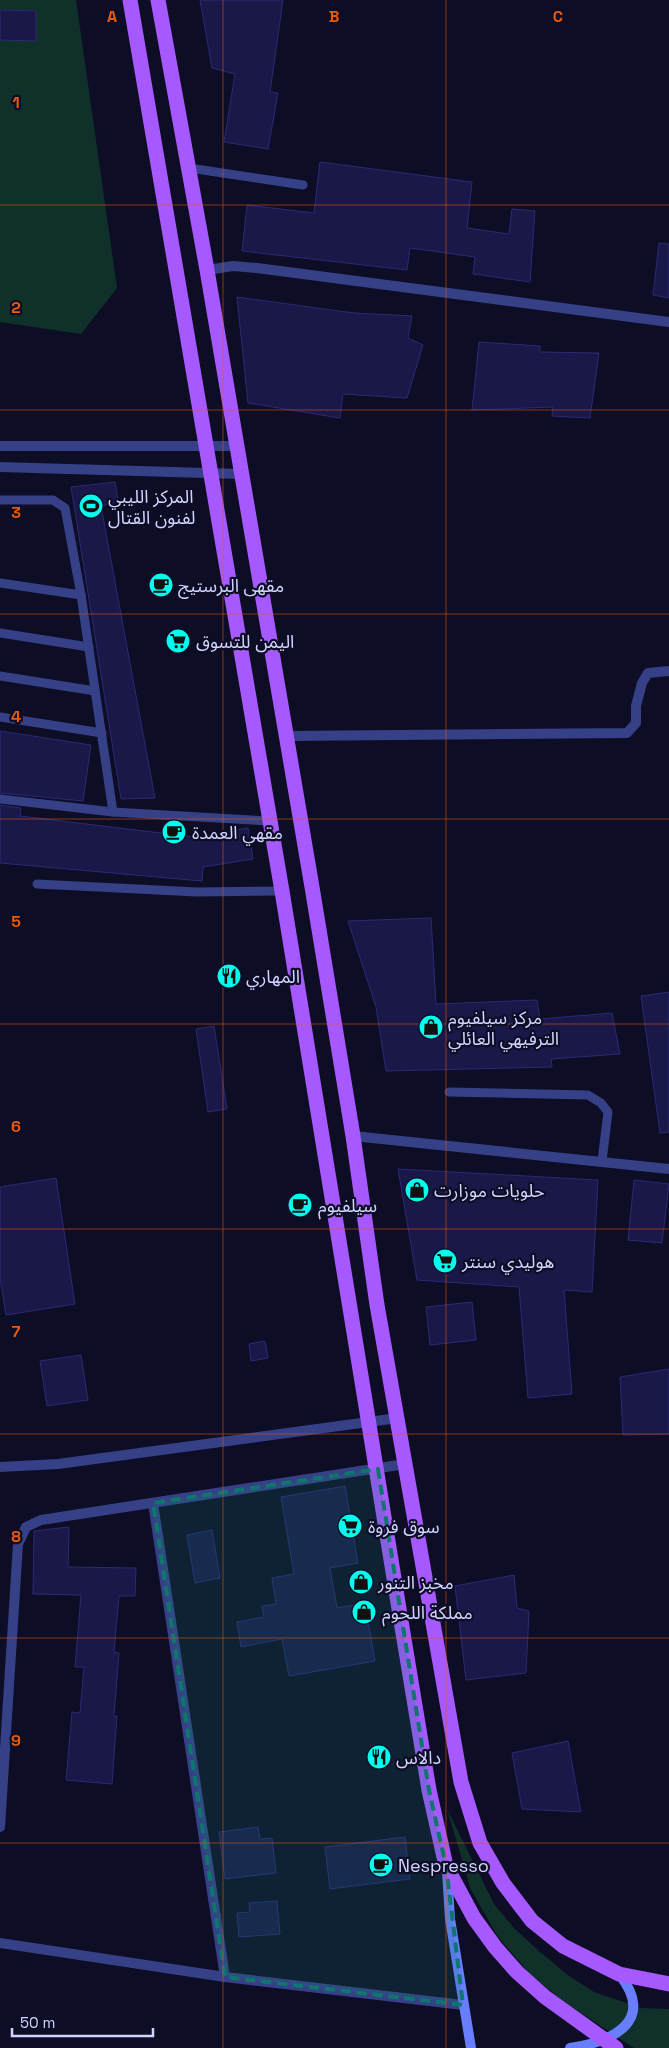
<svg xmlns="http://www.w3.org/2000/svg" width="669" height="2048" viewBox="0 0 669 2048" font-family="'Space Grotesk','Noto Sans Arabic',sans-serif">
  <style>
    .green { fill: #10302a }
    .building { fill: #1a1848; stroke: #2c2975 }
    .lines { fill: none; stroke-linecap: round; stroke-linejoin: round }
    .lane { stroke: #364087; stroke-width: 9 }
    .street { stroke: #364087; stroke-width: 10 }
    .secondary { stroke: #697dff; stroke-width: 10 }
    .primary { stroke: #a659ff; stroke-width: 15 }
    .marked { fill: #0f766e; fill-opacity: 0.2; stroke: #0f766e; stroke-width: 4; stroke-dasharray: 10 6; stroke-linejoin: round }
    .grid { fill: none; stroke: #e8590c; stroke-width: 1; stroke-opacity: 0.55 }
    .labels { text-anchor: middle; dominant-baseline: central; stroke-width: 4.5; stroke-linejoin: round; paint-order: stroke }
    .poi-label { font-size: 18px; fill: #d2d4ff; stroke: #0e0d26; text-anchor: start }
    .grid-label { font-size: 16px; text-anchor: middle; font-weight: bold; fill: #e8590c; stroke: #0e0d26; stroke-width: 4.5; stroke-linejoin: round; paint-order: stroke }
  </style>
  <rect width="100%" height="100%" fill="#0e0d26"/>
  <!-- green -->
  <g class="green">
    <polygon points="0,0 76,0 117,288 81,334 0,322"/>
    <polygon points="447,1809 494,1904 514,1928 540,1952 569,1976 594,1992 641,2008 669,2009 669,2048 634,2048 563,2001 529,1973 498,1937 471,1890"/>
  </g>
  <!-- building -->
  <g class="building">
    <polygon points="200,0 283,0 270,92 278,93 268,149 224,142 235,74 212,68"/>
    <polygon points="0,10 36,11 36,41 0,40"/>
    <polygon points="320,162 472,182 467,228 509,234 512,209 535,211 530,282 473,274 475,257 410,248 407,270 242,251 247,205 314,213"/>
    <polygon points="659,243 669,244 669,298 653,295"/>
    <polygon points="237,297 354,313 412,316 408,338 423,345 407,398 343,394 340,418 248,403"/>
    <polygon points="479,342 540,346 540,352 599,353 590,418 552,416 553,407 472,410"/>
    <polygon points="115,482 118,502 101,506 155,798 121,799 71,487"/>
    <polygon points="0,731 91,745 83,801 0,793"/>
    <polygon points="0,805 21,808 20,816 219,840 218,833 248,828 253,859 203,867 202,881 0,863"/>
    <polygon points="431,918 436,1004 537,1000 540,1019 612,1013 620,1054 551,1059 552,1067 386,1071 376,1007 348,921"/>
    <polygon points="669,992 669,1132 660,1133 641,996"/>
    <polygon points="214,1026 227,1109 208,1112 196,1029"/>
    <polygon points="398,1169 598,1180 592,1292 564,1290 572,1394 528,1398 519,1287 417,1280"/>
    <polygon points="56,1178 75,1304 6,1315 0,1278 0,1187"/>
    <polygon points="634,1180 669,1184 662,1243 628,1240"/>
    <polygon points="472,1302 476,1340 430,1345 426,1307"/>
    <polygon points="265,1341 268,1358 251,1361 249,1344"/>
    <polygon points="81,1355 88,1400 47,1406 40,1361"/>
    <polygon points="669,1369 669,1434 623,1435 620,1377"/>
    <polygon points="345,1486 358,1563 330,1568 337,1608 365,1603 375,1661 289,1676 282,1639 241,1647 237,1622 264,1617 262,1606 276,1604 272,1578 294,1574 281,1497"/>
    <polygon points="69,1527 68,1567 136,1568 135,1596 119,1596 114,1652 119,1653 114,1716 117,1716 112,1784 66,1780 72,1712 80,1713 84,1667 75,1667 81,1595 33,1594 34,1531"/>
    <polygon points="212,1530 220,1578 195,1583 187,1535"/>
    <polygon points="514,1575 517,1608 529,1611 526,1673 466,1680 455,1586"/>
    <polygon points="568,1741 581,1812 522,1809 512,1753"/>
    <polygon points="258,1827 260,1839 272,1838 276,1873 225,1879 219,1832"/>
    <polygon points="405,1837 410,1879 330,1889 325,1847"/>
    <polygon points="277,1901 280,1934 239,1937 237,1913 250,1912 249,1903"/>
  </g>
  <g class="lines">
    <!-- lane -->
    <g class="lane">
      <polyline points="189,168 303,185"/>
      <polyline points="0,500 53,500 65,508 81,595 113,812 269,821"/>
      <polyline points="0,583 81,595"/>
      <polyline points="0,633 89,647"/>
      <polyline points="0,676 95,691"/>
      <polyline points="0,717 102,733"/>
      <polyline points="0,799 113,812"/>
      <polyline points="37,884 197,892 282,891"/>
      <polyline points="449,1092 588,1095 601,1103 608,1112 602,1161"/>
    </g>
    <!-- street -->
    <g class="street">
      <polyline points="207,270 233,266 257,268 669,322"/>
      <polyline points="0,446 235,446"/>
      <polyline points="0,467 241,474"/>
      <polyline points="286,736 627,733 636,723 636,706 642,683 648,673 669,671"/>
      <polyline points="353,1136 669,1169"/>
      <polyline points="0,1467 58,1464 398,1418"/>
      <polyline points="153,1503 225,1977"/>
      <polyline points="0,1827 18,1544 26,1527 41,1520 405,1464"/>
      <polyline points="0,1943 225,1977 463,2005"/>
    </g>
    <!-- secondary -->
    <g class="secondary">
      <polyline points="447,1872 450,1919 471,2048"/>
      <path d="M570 2048C612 2042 657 2021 619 1974"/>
    </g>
    <!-- primary -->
    <g class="primary">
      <polyline points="130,0 282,891 401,1621 429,1790 446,1866 474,1918 495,1947 517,1972 545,1997 616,2048"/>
      <polyline points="158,0 207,270 312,887 353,1136 377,1305 461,1782 480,1843 503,1883 532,1921 563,1946 619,1974 669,1984"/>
    </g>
  </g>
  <!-- marked area -->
  <path class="marked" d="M378 1469 429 1790 446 1866 463 2005 225 1977 153 1503Z"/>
  <!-- grid -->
  <path class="grid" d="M223 0V2048M446 0V2048M0 205H669M0 410H669M0 614H669M0 819H669M0 1024H669M0 1229H669M0 1434H669M0 1638H669M0 1843H669"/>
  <!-- icons -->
  <defs>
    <symbol id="stadium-disc" viewBox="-11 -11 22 22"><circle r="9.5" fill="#00fded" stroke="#0e0d26"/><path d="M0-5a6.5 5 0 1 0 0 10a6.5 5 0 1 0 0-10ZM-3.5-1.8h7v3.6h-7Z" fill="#111"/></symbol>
    <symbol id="cafe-disc" viewBox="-11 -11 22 22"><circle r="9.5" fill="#00fded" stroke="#0e0d26"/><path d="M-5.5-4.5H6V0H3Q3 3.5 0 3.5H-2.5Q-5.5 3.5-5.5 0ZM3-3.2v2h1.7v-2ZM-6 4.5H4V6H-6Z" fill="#111"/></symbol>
    <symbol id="supermarket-disc" viewBox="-11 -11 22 22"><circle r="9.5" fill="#00fded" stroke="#0e0d26"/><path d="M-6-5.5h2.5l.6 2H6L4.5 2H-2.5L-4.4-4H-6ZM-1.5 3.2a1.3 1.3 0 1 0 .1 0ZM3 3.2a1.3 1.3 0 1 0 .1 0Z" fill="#111"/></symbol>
    <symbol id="restaurant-disc" viewBox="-11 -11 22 22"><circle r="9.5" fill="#00fded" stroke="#0e0d26"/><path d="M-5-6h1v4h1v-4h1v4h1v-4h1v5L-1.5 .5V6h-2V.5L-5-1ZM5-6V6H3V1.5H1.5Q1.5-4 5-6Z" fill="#111"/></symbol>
    <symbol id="shop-disc" viewBox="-11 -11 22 22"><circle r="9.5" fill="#00fded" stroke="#0e0d26"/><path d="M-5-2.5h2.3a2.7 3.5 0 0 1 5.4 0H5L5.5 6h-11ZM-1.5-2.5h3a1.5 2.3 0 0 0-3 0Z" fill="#111"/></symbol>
  </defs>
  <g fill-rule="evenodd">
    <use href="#stadium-disc" x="77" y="492" width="28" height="28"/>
    <use href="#cafe-disc" x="147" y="571" width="28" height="28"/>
    <use href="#supermarket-disc" x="164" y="627" width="28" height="28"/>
    <use href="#cafe-disc" x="160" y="818" width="28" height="28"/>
    <use href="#restaurant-disc" x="215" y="962" width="28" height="28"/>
    <use href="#shop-disc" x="417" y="1013" width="28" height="28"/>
    <use href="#shop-disc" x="403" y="1176" width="28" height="28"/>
    <use href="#cafe-disc" x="286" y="1191" width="28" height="28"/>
    <use href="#supermarket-disc" x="431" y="1247" width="28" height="28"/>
    <use href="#supermarket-disc" x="336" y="1512" width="28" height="28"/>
    <use href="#shop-disc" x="347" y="1568" width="28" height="28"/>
    <use href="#shop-disc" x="350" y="1598" width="28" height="28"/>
    <use href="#restaurant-disc" x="365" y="1743" width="28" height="28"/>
    <use href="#cafe-disc" x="367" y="1851" width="28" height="28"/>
  </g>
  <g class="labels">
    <!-- poi labels -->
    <g class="poi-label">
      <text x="108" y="496">المركز الليبي<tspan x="108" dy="21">لفنون القتال</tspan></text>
      <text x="178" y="585">مقهى البرستيج</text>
      <text x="196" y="641">اليمن للتسوق</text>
      <text x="192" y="832">مقهي العمدة</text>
      <text x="246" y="976">المهاري</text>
      <text x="448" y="1017">مركز سيلفيوم<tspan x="448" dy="21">الترفيهي العائلي</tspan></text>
      <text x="434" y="1190">حلويات موزارت</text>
      <text x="318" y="1205">سيلفيوم</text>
      <text x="462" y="1261">هوليدي سنتر</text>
      <text x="368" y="1526">سوق فروة</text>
      <text x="378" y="1582">مخبز التنور</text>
      <text x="382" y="1612">مملكة اللحوم</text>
      <text x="396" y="1757">دالاس</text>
      <text x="398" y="1865">Nespresso</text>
    </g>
  </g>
  <g class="grid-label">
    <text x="112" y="22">A</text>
    <text x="334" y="22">B</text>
    <text x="558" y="22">C</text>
    <text x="16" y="108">1</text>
    <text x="16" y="313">2</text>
    <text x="16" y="518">3</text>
    <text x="16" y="722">4</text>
    <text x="16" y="927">5</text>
    <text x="16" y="1132">6</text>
    <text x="16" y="1337">7</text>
    <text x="16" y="1542">8</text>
    <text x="16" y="1746">9</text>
  </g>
  <!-- scale -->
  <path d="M12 2028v8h141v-8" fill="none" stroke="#d2d4ff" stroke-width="2.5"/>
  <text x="20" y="2028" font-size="15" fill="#d2d4ff" stroke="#0e0d26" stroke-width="4" paint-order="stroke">50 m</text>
</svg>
